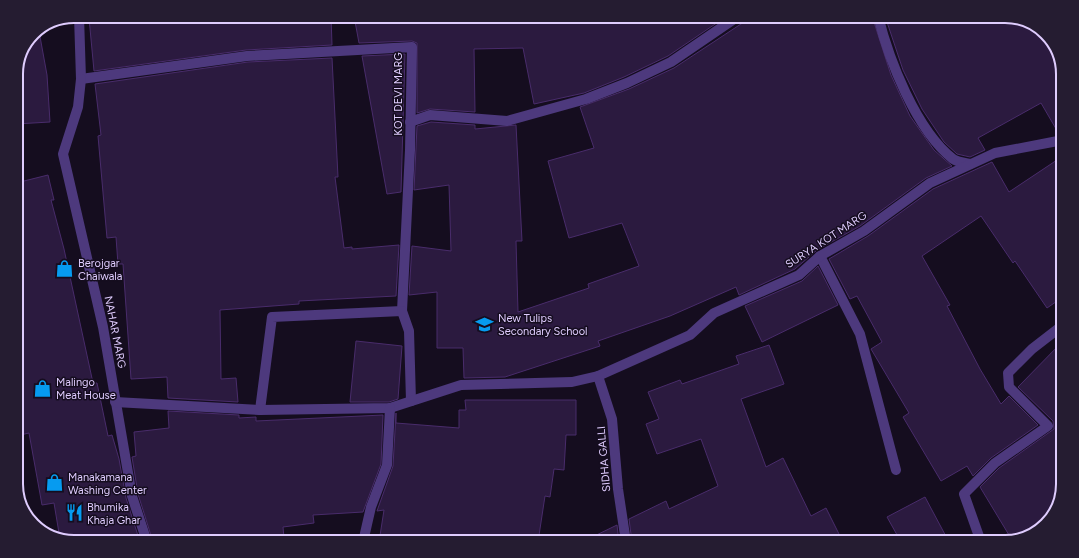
<svg xmlns="http://www.w3.org/2000/svg" width="1079" height="558" viewBox="0 0 1079 558" font-family="Figtree,sans-serif">
  <style>
    .building { fill: #2b1a3f; stroke: #492c6b }
    .lines { fill: none; stroke-linecap: round; stroke-linejoin: round }
    .service { stroke: #4d397d; stroke-width: 10 }
    .minor { stroke: #4d397d; stroke-width: 10 }
    .labels { text-anchor: middle; dominant-baseline: central; stroke-width: 3; stroke-linejoin: round; paint-order: stroke }
    .street-label { font-size: 11px; fill: #dfccfe; stroke: #150d1f }
    .poi-label { font-size: 11px; fill: #dfccfe; stroke: #150d1f; text-anchor: start }
    .rim { fill: none; stroke: #dfccfe; stroke-width: 2 }
  </style>
  <rect width="100%" height="100%" fill="#150d1f"/>
  <!-- building -->
  <g class="building">
    <polygon points="116,16 144,16 144,21 187,16 331,16 332,45 246,50 94,71 89,18"/>
    <polygon points="354,16 727,16 668,56 624,77 584,93 534,104 523,48 474,49 475,112 430,109 417,113 417,43 412,41 359,43"/>
    <polygon points="747,16 872,16 891,75 910,116 934,150 952,166 926,178 860,226 817,250 795,269 739,295 736,287 670,316 598,341 600,346 505,377 464,378 463,348 437,348 437,292 409,295 412,246 451,251 449,185 414,190 417,126 431,122 475,125 475,129 516,125 522,241 516,241 518,312 589,288 588,284 639,266 622,223 569,238 548,161 594,148 580,107 629,89 674,68 744,22"/>
    <polygon points="885,16 1005,16 1031,22 1053,42 1063,71 1063,134 1059,134 1041,103 978,138 985,150 970,157 957,154 944,142 922,109 903,70"/>
    <polygon points="39,31 47,75 50,122 16,124 16,71 33,33"/>
    <polygon points="405,54 401,192 387,194 362,56"/>
    <polygon points="332,58 338,177 335,177 344,248 352,247 352,249 399,245 396,296 299,301 299,304 220,310 221,379 236,378 238,402 168,398 167,377 131,379 123,264 118,264 116,237 107,238 98,136 101,135 95,84 248,62"/>
    <polygon points="1063,156 1063,297 1047,308 1015,261 1013,263 981,216 922,256 950,305 947,306 980,369 1001,404 1009,396 1038,425 991,458 973,476 967,466 941,481 903,417 909,413 871,349 882,342 857,296 850,299 829,259 868,236 933,189 992,162 1009,192"/>
    <polygon points="48,175 54,200 51,200 64,249 93,383 97,383 108,436 112,435 119,459 126,498 140,542 74,542 60,539 54,503 42,505 29,433 16,436 16,183"/>
    <polygon points="818,266 838,305 762,342 745,306 802,281"/>
    <polygon points="356,341 402,346 398,399 389,402 350,402"/>
    <polygon points="1063,341 1063,484 1057,510 1037,532 1012,540 980,487 999,468 1054,429 1053,421 1018,387"/>
    <polygon points="769,345 784,384 741,399 766,467 783,458 811,516 826,508 843,542 632,542 629,519 666,501 669,509 718,486 701,439 657,454 646,424 659,419 648,392 680,380 682,384 739,364 736,356"/>
    <polygon points="465,400 576,400 576,435 566,435 564,470 554,469 550,497 545,496 538,542 379,542 384,510 377,511 393,466 396,413 396,423 459,428 459,410 466,410"/>
    <polygon points="168,411 239,415 239,418 256,417 256,421 383,415 381,464 363,512 313,515 314,523 283,527 284,538 257,542 256,537 206,542 153,542 138,494 132,457 136,456 134,432 169,428"/>
    <polygon points="925,497 949,542 901,542 887,517"/>
    <polygon points="617,525 619,542 582,542"/>
  </g>
  <g class="lines">
    <!-- service -->
    <polyline class="service" points="820,256 860,334 896,470"/>
    <!-- minor -->
    <g class="minor">
      <polyline points="79,16 81,79 247,56 412,47 410,150 402,311 272,317 260,410"/>
      <path d="M878 16C889 60 916 130 953 159 957 162 965 163 970 164"/>
      <polyline points="81,79 78,107 63,154 103,327 132,496 147,542"/>
      <polyline points="410,122 430,115 507,121 586,99 627,83 671,62 734,19 741,16"/>
      <polyline points="402,311 409,331 411,401"/>
      <polyline points="598,376 612,419 618,489 626,542"/>
      <polyline points="115,402 260,410 390,408 461,385 572,382 598,376 690,335 714,313 799,275 820,256 864,231 930,183 995,153 1063,140"/>
      <polyline points="363,542 371,507 387,465 390,408"/>
      <polyline points="981,542 964,494 995,463 1048,426 1009,387 1008,373 1032,349 1063,325"/>
    </g>
  </g>
  <!-- icons -->
  <defs>
    <symbol id="shop-bare" viewBox="-9 -9 18 18"><path d="M-5-2.5h2.3a2.7 3.5 0 0 1 5.4 0H5L5.5 6h-11ZM-1.5-2.5h3a1.5 2.3 0 0 0-3 0Z" fill="#069bf0" stroke="#150d1f" stroke-width="2.5" paint-order="stroke"/></symbol>
    <symbol id="school-bare" viewBox="-9 -9 18 18"><path d="M0-5L7-2L0 1L-7-2ZM-4 1L0 2.5L4 1V4Q0 6-4 4Z" fill="#069bf0" stroke="#150d1f" stroke-width="2.5" paint-order="stroke"/></symbol>
    <symbol id="restaurant-bare" viewBox="-9 -9 18 18"><path d="M-5-6h1v4h1v-4h1v4h1v-4h1v5L-1.5 .5V6h-2V.5L-5-1ZM5-6V6H3V1.5H1.5Q1.5-4 5-6Z" fill="#069bf0" stroke="#150d1f" stroke-width="2.5" paint-order="stroke"/></symbol>
  </defs>
  <g fill-rule="evenodd">
    <use href="#shop-bare" x="52" y="256" width="25" height="25"/>
    <use href="#school-bare" x="472" y="312" width="25" height="25"/>
    <use href="#shop-bare" x="30" y="376" width="25" height="25"/>
    <use href="#shop-bare" x="42" y="470" width="25" height="25"/>
    <use href="#restaurant-bare" x="62" y="500" width="25" height="25"/>
  </g>
  <g class="labels">
    <!-- street labels -->
    <g class="street-label">
      <text transform="translate(398 94) rotate(-90)">KOT DEVI MARG</text>
      <text transform="translate(826 240) rotate(-33)">SURYA KOT MARG</text>
      <text transform="translate(115 332) rotate(79)">NAHAR MARG</text>
      <text transform="translate(604 459) rotate(-95)">SIDHA GALLI</text>
    </g>
    <!-- poi labels -->
    <g class="poi-label">
      <text x="78" y="263">Berojgar<tspan x="78" dy="13">Chaiwala</tspan></text>
      <text x="498" y="318">New Tulips<tspan x="498" dy="13">Secondary School</tspan></text>
      <text x="56" y="382">Malingo<tspan x="56" dy="13">Meat House</tspan></text>
      <text x="68" y="477">Manakamana<tspan x="68" dy="13">Washing Center</tspan></text>
      <text x="87" y="507">Bhumika<tspan x="87" dy="13">Khaja Ghar</tspan></text>
    </g>
  </g>
  <!-- crop -->
  <path d="M0 0H1079V558H0ZM74 23H1005A51 51 0 0 1 1056 74V484A51 51 0 0 1 1005 535H74A51 51 0 0 1 23 484V74A51 51 0 0 1 74 23Z" fill="#251c31" fill-rule="evenodd"/>
  <path class="rim" d="M74 23H1005A51 51 0 0 1 1056 74V484A51 51 0 0 1 1005 535H74A51 51 0 0 1 23 484V74A51 51 0 0 1 74 23Z"/>
</svg>
